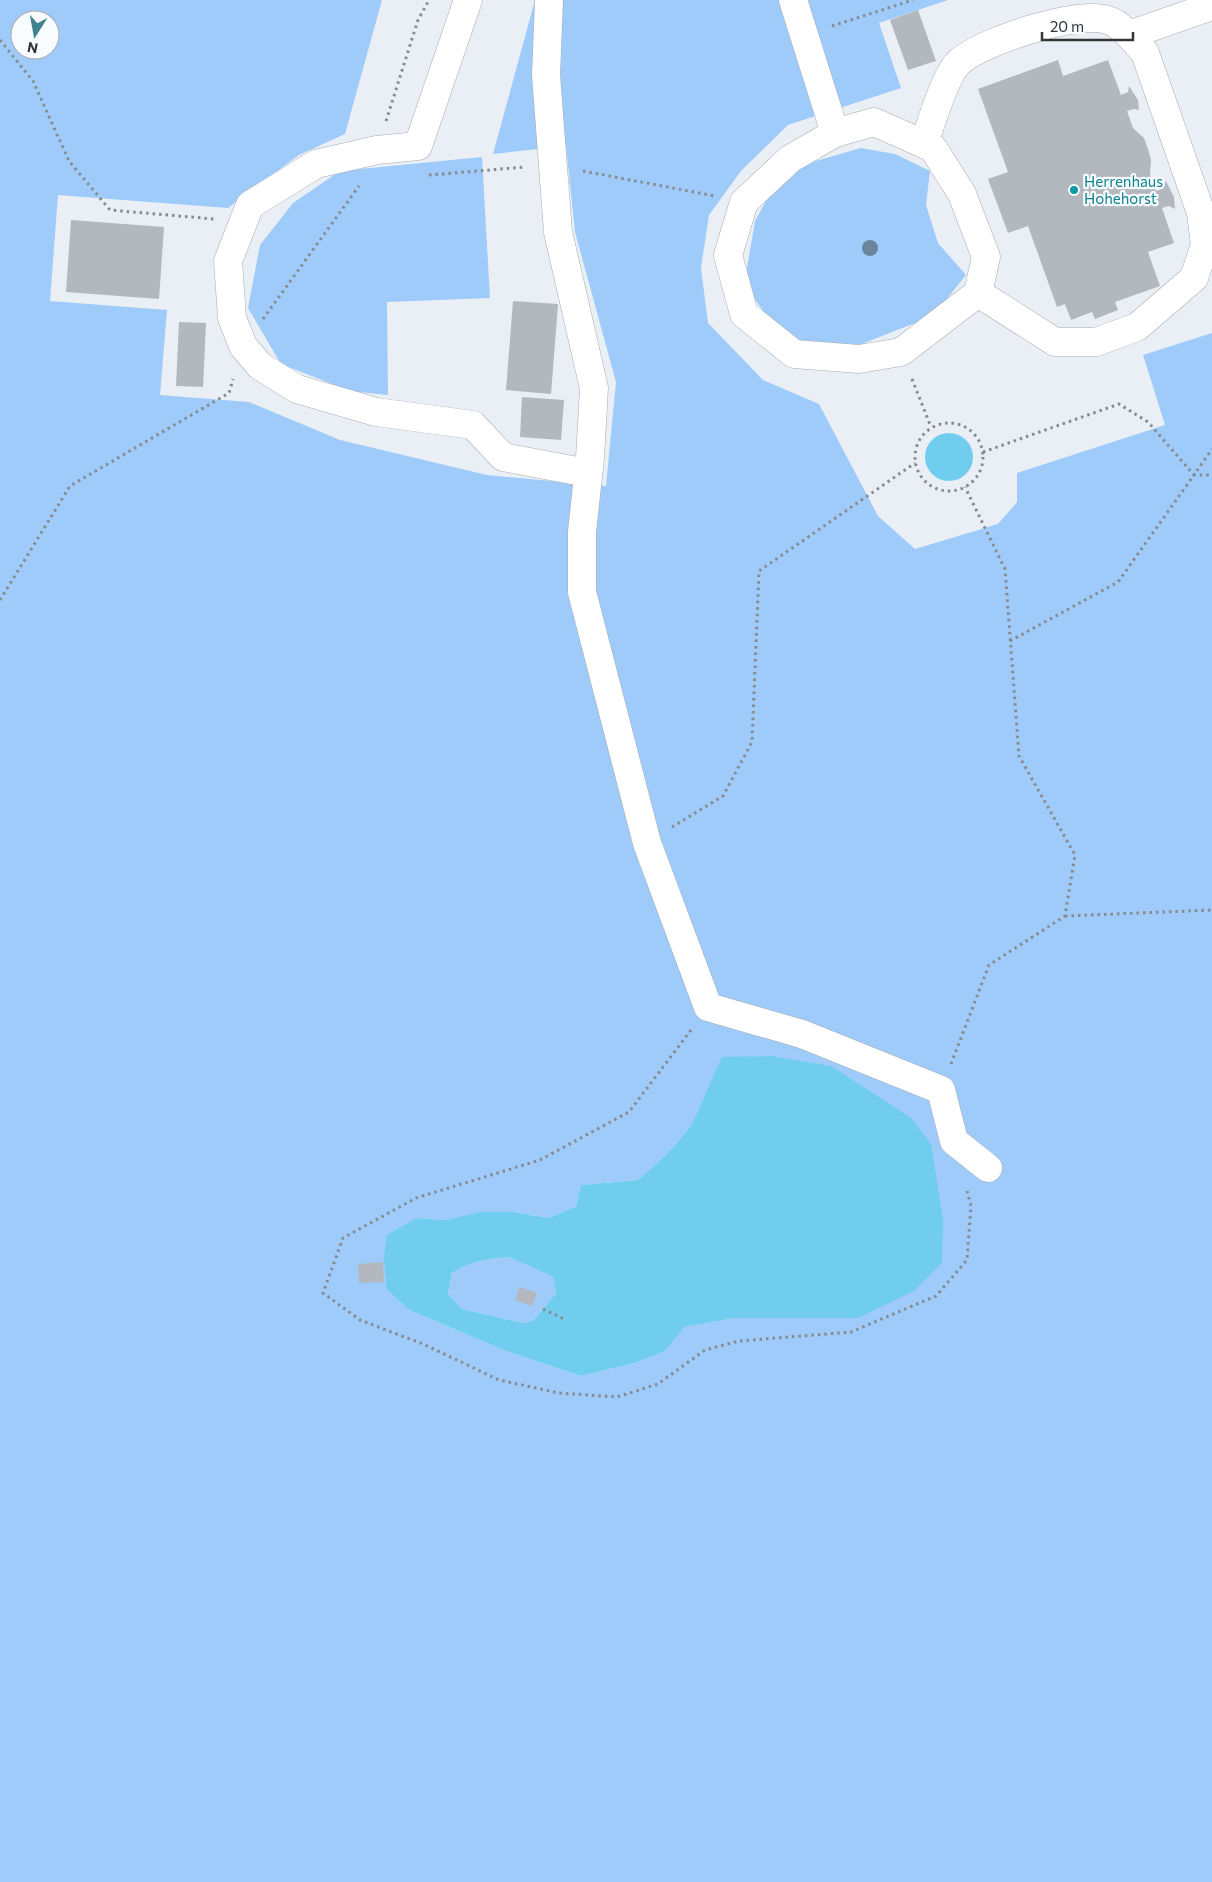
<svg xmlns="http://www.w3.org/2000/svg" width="1212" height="1882" viewBox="0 0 1212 1882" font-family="Commissioner,sans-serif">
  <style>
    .green { fill: #9fcbfb; fill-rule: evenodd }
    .water { fill: #70cdee; fill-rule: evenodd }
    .building { fill: #b3b8be }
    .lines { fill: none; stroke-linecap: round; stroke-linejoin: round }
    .minor-casing { stroke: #a7acb1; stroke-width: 29 }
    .path { stroke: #878a8e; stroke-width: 3; stroke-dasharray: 2.5 4; stroke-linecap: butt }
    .minor { stroke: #fff; stroke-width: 28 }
    .tree { fill: #6d859c }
    .culture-dot { fill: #0f9aa8; stroke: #f9fcfe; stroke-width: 2 }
    .labels { text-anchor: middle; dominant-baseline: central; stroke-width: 4.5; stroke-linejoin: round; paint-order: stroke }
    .culture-label { font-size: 15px; fill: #0d838f; stroke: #f9fcfe; text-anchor: start }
  </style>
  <rect width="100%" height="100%" fill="#e9eff5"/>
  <!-- green -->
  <g class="green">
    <path d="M0 0H382L345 134 299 155 228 208 58 195 50 301 167 310 160 395 249 402 340 440 487 475 606 486 616 382 575 232 566 146 493 154 535 0H948L879 23 901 88 788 125 741 171 709 215 701 268 708 323 763 380 819 404 878 516 915 549 998 524 1017 502V473L1165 425 1143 355 1212 333V1882H0ZM20 20H50V50H20ZM705 1095 800 1318H735L683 1327 665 1351 635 1363 581 1376 506 1351 409 1310 387 1290 417 1218 447 1220 514 1212 549 1218 576 1206 581 1185 638 1180 668 1153 691 1126Z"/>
    <polygon points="861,148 895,154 930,171 926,205 938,243 966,275 933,316 859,345 815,348 792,339 770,321 752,295 746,274 755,221 767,199 784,180 809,163"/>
    <polygon points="482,157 490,298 387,302 388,395 350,391 281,364 248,308 260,245 293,203 340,171"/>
    <path d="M509 1257 553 1277 556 1293 534 1320 523 1323 462 1309 448 1294 452 1273C471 1261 487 1259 509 1257Z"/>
  </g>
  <!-- water -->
  <g class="water">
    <circle cx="949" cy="457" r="24"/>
    <path d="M771 1056 831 1066 911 1118 931 1144 943 1219 942 1263 914 1291 858 1318H735L684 1327 665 1351 635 1363 581 1376 506 1351 409 1310 387 1290 384 1257 387 1235 417 1218 447 1220 480 1212H514L549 1218 576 1206 581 1185 638 1180 668 1153 691 1126 722 1057ZM509 1257 553 1277 556 1293 534 1320 523 1323 462 1309 448 1294 452 1273C471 1261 487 1259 509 1257Z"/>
  </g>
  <!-- building -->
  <g class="building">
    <polygon points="918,10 936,61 908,70 890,20"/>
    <polygon points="1058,60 1063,76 1108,60 1121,95 1128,92 1129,86 1138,100 1139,110 1134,109 1127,111 1133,128 1144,138 1148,149 1151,160 1150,175 1156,191 1163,188 1166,181 1174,197 1175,209 1169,206 1162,208 1174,243 1148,252 1160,286 1115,302 1118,310 1095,319 1092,312 1071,320 1065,304 1057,307 1028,226 1008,233 988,179 1008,172 978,89"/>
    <polygon points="71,220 164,227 159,299 66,292"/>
    <polygon points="513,301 558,304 551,394 506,390"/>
    <polygon points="179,322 206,323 203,387 176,386"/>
    <polygon points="522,397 564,400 561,440 520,437"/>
    <polygon points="383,1262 384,1282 359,1283 358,1264"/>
    <polygon points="520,1287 537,1293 532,1306 515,1300"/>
  </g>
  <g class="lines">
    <defs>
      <g id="minor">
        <polyline points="468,0 418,146 377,150 316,164 250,205 228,261 232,318 243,346 260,366 297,389 376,412 473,425 503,457 588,473"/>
        <polyline points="549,0 546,75 558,232 594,388 590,458 582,532 582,592 647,843 708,1007 802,1034 941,1090 954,1141 988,1168"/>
        <polyline points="793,0 835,133"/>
        <polyline points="1129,35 1212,6"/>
        <polygon points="874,122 933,148 962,194 986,257 978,293 901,352 859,359 794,354 744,314 728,255 744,202 790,159 835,133"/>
        <path d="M924 144C930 126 945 76 958 63 981 41 1078 10 1108 20 1123 25 1135 42 1145 53L1201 213 1205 245 1194 278 1137 327 1096 342H1055L978 293"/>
      </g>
    </defs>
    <!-- minor casing -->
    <use href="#minor" class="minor-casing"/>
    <!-- path -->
    <g class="path">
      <polyline points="832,26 913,0"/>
      <polyline points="0,40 33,81 69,161 110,210 214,219"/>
      <polyline points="386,121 418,20 429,0"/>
      <polyline points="583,171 715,196"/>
      <polyline points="429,175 525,167"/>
      <polyline points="263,319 359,186"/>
      <polyline points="912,379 931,427"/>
      <circle cx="949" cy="457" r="34"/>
      <polyline points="983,452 1119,404 1148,422 1194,475 1212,449"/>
      <polyline points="0,600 70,486 229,393 233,379"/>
      <polyline points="1010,641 1118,582 1194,475 1212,475"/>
      <polyline points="672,827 723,796 752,742 759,571 915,463"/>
      <polyline points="1065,916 1212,910"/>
      <polyline points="691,1030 629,1112 540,1160 416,1198 343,1238 323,1293 360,1320 423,1344 499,1380 559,1393 617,1397 658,1384 705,1350 739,1341 851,1332 936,1296 967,1260 971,1206 967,1191"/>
      <polyline points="951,1064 989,965 1065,916 1075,855 1019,756 1005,569 965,487"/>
      <polyline points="543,1309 566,1320"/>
    </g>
    <!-- minor -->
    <use href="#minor" class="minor"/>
  </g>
  <!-- trees -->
  <circle class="tree" cx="870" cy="248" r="8"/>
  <!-- markers -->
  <circle class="culture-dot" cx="1074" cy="190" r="5"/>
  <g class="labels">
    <!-- culture labels -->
    <g class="culture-label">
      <text x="1084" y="181">Herrenhaus<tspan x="1084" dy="17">Hohehorst</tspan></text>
    </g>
  </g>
  <!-- north arrow -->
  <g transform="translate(35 35) rotate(191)"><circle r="24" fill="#f9fcfe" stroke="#aaacae"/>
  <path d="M0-4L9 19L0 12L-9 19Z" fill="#3f8391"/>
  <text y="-8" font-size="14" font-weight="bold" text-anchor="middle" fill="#333537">N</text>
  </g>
  <!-- scale -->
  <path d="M1042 32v8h91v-8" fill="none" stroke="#333537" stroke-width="2.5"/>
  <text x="1050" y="32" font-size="15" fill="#333537" stroke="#f9fcfe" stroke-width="4" paint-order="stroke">20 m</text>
</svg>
